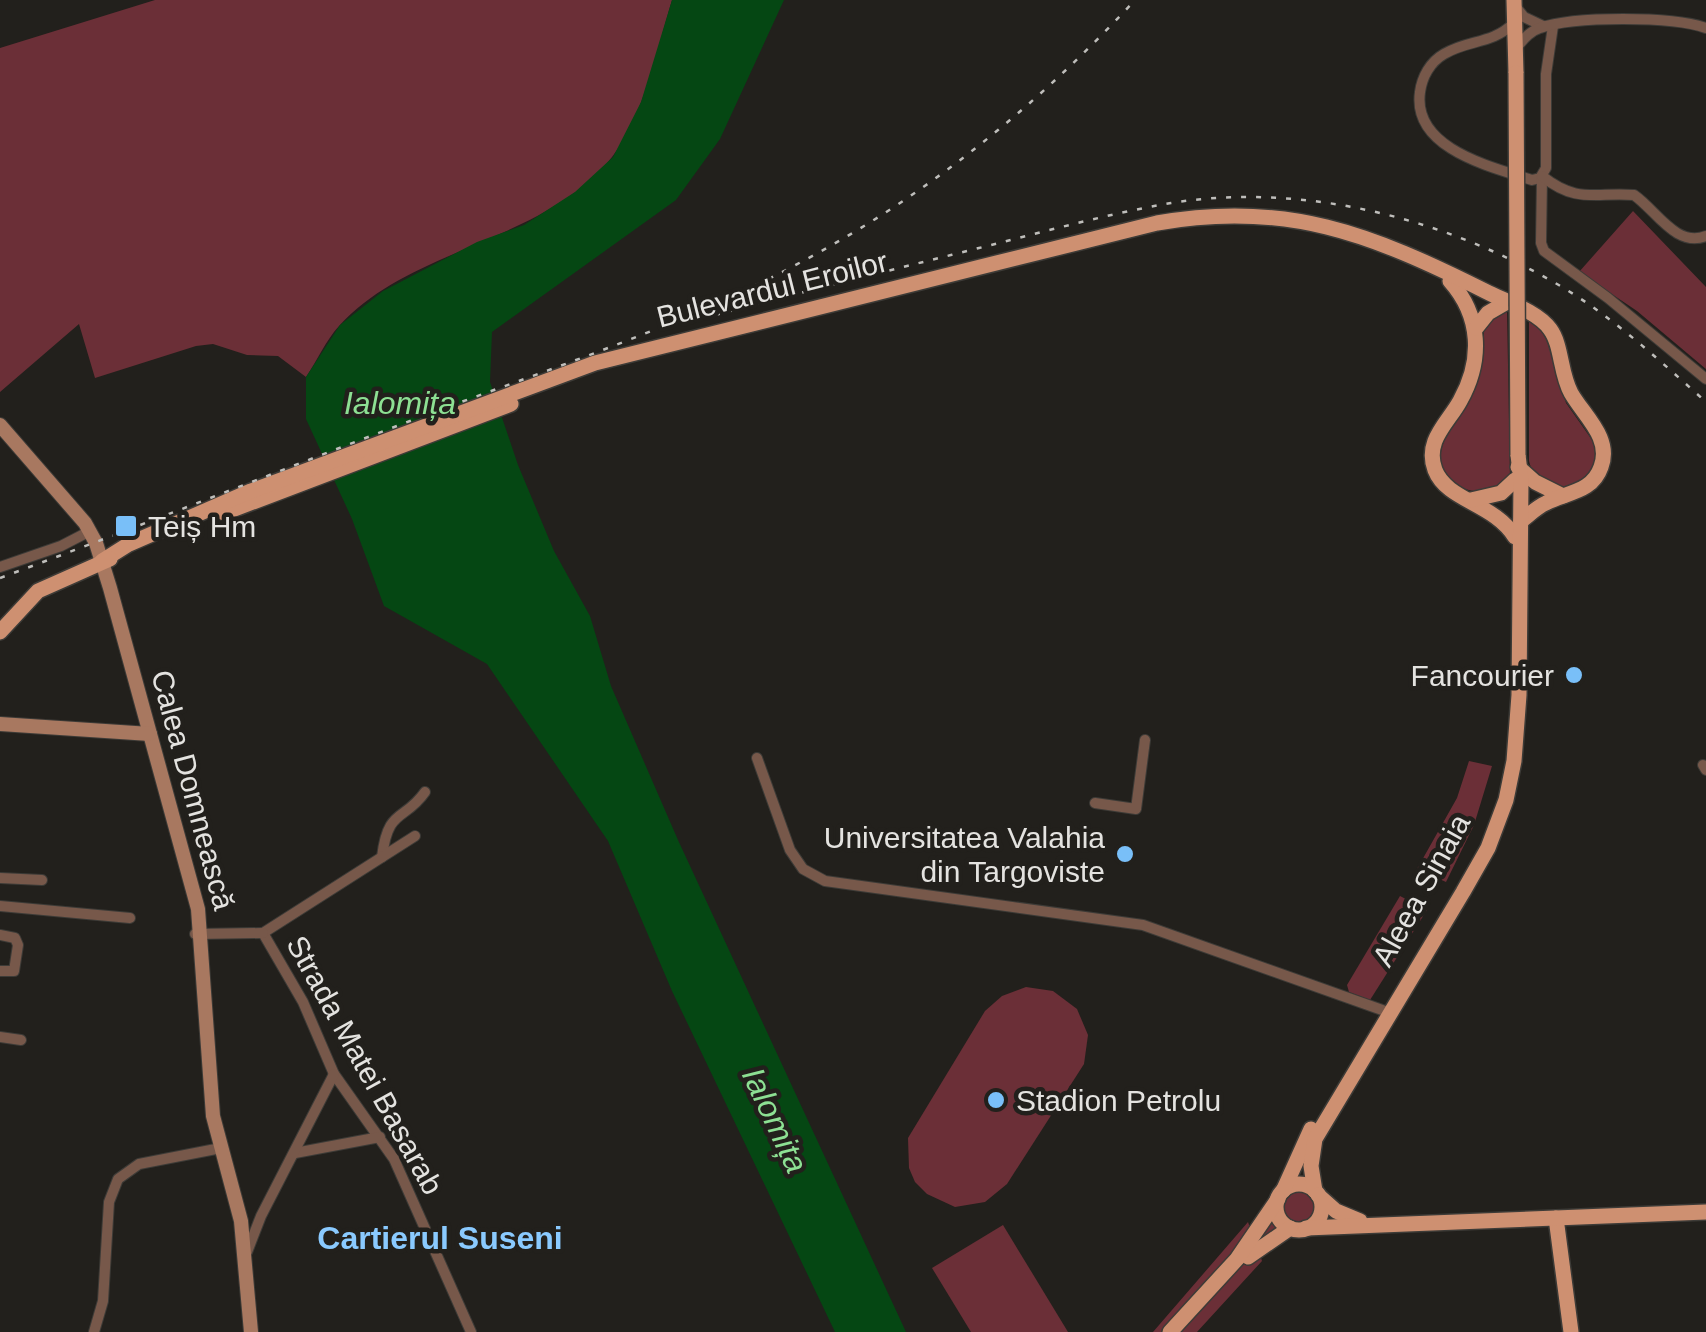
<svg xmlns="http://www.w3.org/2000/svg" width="1706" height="1332" viewBox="0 0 1706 1332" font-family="Helvetica,sans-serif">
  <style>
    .green { fill: #6b2f37 }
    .water { fill: #054713 }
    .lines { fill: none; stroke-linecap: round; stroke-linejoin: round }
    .street-casing { stroke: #3d3b37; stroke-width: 12 }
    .secondary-casing { stroke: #3d3b37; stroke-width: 16 }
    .primary-casing { stroke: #3d3b37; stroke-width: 18 }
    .street { stroke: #77584a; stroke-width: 10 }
    .secondary { stroke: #a87860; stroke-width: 14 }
    .primary { stroke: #ce9071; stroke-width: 15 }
    .rail { stroke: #bfbebb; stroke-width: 2.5; stroke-dasharray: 5 10; stroke-linecap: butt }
    .primary-bridge-casing { stroke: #3d3b37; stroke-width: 18; stroke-linecap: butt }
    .primary-bridge { stroke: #ce9071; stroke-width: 15 }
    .poi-dot { fill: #79bff8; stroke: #22201c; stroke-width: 4 }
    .labels { text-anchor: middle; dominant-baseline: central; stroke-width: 9; stroke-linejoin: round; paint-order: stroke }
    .street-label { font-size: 30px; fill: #e4e3e0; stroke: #22201c }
    .poi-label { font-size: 30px; fill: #e4e3e0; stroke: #22201c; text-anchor: start }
    .water-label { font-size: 32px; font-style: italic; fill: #8de093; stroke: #22201c }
    .neighbourhood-label { font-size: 32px; font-weight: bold; fill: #8acaff; stroke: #22201c }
  </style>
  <rect width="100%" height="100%" fill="#22201c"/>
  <!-- green -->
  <g class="green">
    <path d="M155 0H672C657 49 644 116 612 157 545 242 409 248 339 326 326 340 317 361 306 377L278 356 247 355 213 344 196 346 95 378 79 324 0 392V48Z"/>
    <polygon points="1633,211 1706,287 1706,369 1637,311 1579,272"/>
    <path d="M1507 309 1510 476 1507 484C1489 491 1473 496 1456 484 1416 456 1466 413 1477 383 1484 363 1484 342 1484 321Z"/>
    <path d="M1529 321 1544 329 1566 403 1597 447C1597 498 1538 500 1529 461Z"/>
    <polygon points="1469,761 1492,766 1474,825 1446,882 1417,869 1457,798"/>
    <polygon points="1400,896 1427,910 1370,1000 1349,992 1347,985"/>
    <polygon points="1026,987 1053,991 1077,1009 1088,1035 1084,1064 1007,1184 985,1202 955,1207 927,1194 915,1182 909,1168 908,1138 985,1011 1002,996"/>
    <circle cx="1299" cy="1207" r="17"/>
    <polygon points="1271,1218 1277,1228 1257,1246 1262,1261 1197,1332 1153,1332 1248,1222 1254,1239"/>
    <polygon points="1003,1225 1068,1332 971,1332 932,1268"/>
  </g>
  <!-- water -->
  <polygon class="water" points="672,0 784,0 720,139 676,200 492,332 490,382 518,465 554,551 590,616 611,686 678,840 906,1332 835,1332 672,991 608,841 487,664 384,606 352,519 306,419 306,377 340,325 383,291 477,242 524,225 575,192 613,157 641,102"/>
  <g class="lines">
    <defs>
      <g id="street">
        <polyline points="1516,7 1524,17 1543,26"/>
        <path d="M1514 23C1491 45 1469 39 1444 54 1430 62 1422 77 1420 92 1412 149 1492 167 1532 180L1540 178 1546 168V74L1553 26"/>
        <path d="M1516 48C1523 40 1530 31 1540 28 1573 16 1673 16 1706 28"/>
        <polyline points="1542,176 1541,243 1544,251 1608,298 1706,379"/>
        <path d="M1542 176C1577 204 1595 192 1634 195 1656 210 1676 248 1706 236"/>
        <polyline points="0,567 61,546 90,531"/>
        <polyline points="757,758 790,850 803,869 825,881 1143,925 1385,1011"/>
        <polyline points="1703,765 1706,770"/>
        <polyline points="1095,803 1136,809 1145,740"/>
        <path d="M382 857C388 807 404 822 425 792"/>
        <polyline points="0,878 42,880"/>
        <polyline points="0,906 130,918"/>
        <polyline points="263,933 303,1002 334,1074 394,1159 471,1332"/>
        <polyline points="263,933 415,836"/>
        <polyline points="195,934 263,933"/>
        <polyline points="0,935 15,938 18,945 14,971 0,971"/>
        <polyline points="0,1037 21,1040"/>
        <polyline points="295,1153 380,1137"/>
        <polyline points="247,1252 261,1216 334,1074"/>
        <polyline points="94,1332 103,1301 109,1202 118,1179 139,1164 221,1148"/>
      </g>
      <g id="secondary">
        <polyline points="0,425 85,523 96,543 110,588 198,909 213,1116 241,1221 251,1332"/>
        <polyline points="0,724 150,734"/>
      </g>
      <g id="primary">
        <polyline points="1514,0 1516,73"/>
        <path d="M1450 281C1481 316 1483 360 1460 401 1448 423 1424 441 1435 470 1447 501 1494 503 1515 537"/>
        <polyline points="1476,328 1488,313 1507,302"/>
        <polyline points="1518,467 1535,482 1563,496"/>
        <polyline points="1471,500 1501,493 1515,480"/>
        <polyline points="224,513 511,404"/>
        <path d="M102 561 129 544 251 491 595 363 1157 223C1286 200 1371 234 1485 291 1504 301 1537 311 1550 329 1562 345 1560 373 1571 393 1584 416 1612 438 1601 467 1592 493 1566 492 1546 503 1537 507 1529 515 1521 521"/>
        <polyline points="0,632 38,591 110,559"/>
        <circle cx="1299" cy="1207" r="23"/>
        <polyline points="1283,1191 1311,1129"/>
        <polyline points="1315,1191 1311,1166 1315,1139 1463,892 1488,848 1506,800 1514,761 1519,695 1521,480 1518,455"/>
        <polyline points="1318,1195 1336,1211 1360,1221"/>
        <polyline points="1556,1218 1571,1332"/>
        <polyline points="1306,1228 1706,1212"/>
        <polyline points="1248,1257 1290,1228"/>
        <polyline points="1170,1332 1237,1259 1278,1199"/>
      </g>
    </defs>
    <!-- street casing -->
    <use href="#street" class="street-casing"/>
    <!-- secondary casing -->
    <use href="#secondary" class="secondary-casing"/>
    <!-- primary casing -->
    <use href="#primary" class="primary-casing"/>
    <!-- street -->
    <use href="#street" class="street"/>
    <!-- secondary -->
    <use href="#secondary" class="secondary"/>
    <!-- primary -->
    <use href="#primary" class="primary"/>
    <!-- rail -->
    <g class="rail">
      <path d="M715 315C803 292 891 270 979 248 1043 232 1107 214 1171 203 1303 182 1443 218 1557 284 1612 316 1659 360 1706 402"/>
      <path d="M0 578C138 527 273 473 410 421 542 371 679 328 803 261 929 194 1039 104 1135 0"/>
    </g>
    <defs>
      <polyline id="primary-bridge" points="1516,73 1518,455"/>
    </defs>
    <!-- primary-bridge casing -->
    <use href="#primary-bridge" class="primary-bridge-casing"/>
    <!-- primary-bridge -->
    <use href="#primary-bridge" class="primary-bridge"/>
  </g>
  <!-- markers -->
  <g class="poi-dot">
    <rect x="114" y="514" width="24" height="24" rx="5"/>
    <circle cx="1574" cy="675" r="10"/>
    <circle cx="1125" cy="854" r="10"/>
    <circle cx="996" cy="1100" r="10"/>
  </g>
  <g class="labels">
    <!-- street labels -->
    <g class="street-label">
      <text transform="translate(772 289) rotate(-14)">Bulevardul Eroilor</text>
      <text transform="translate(193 790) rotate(75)">Calea Domnească</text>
      <text transform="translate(1421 890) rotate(-61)">Aleea Sinaia</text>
      <text transform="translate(365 1065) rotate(61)">Strada Matei Basarab</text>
    </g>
    <!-- poi labels -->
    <g class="poi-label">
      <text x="148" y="526">Teiș Hm</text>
      <text x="1554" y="675" text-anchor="end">Fancourier</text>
      <text x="1105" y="837" text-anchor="end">Universitatea Valahia<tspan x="1105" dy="34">din Targoviste</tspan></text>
      <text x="1016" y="1100">Stadion Petrolu</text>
    </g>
    <!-- water labels -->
    <g class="water-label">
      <text x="400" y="403">Ialomița</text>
      <text transform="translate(775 1120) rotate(65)">Ialomița</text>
    </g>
    <!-- neighbourhood labels -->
    <g class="neighbourhood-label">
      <text x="440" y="1238">Cartierul Suseni</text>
    </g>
  </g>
</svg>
